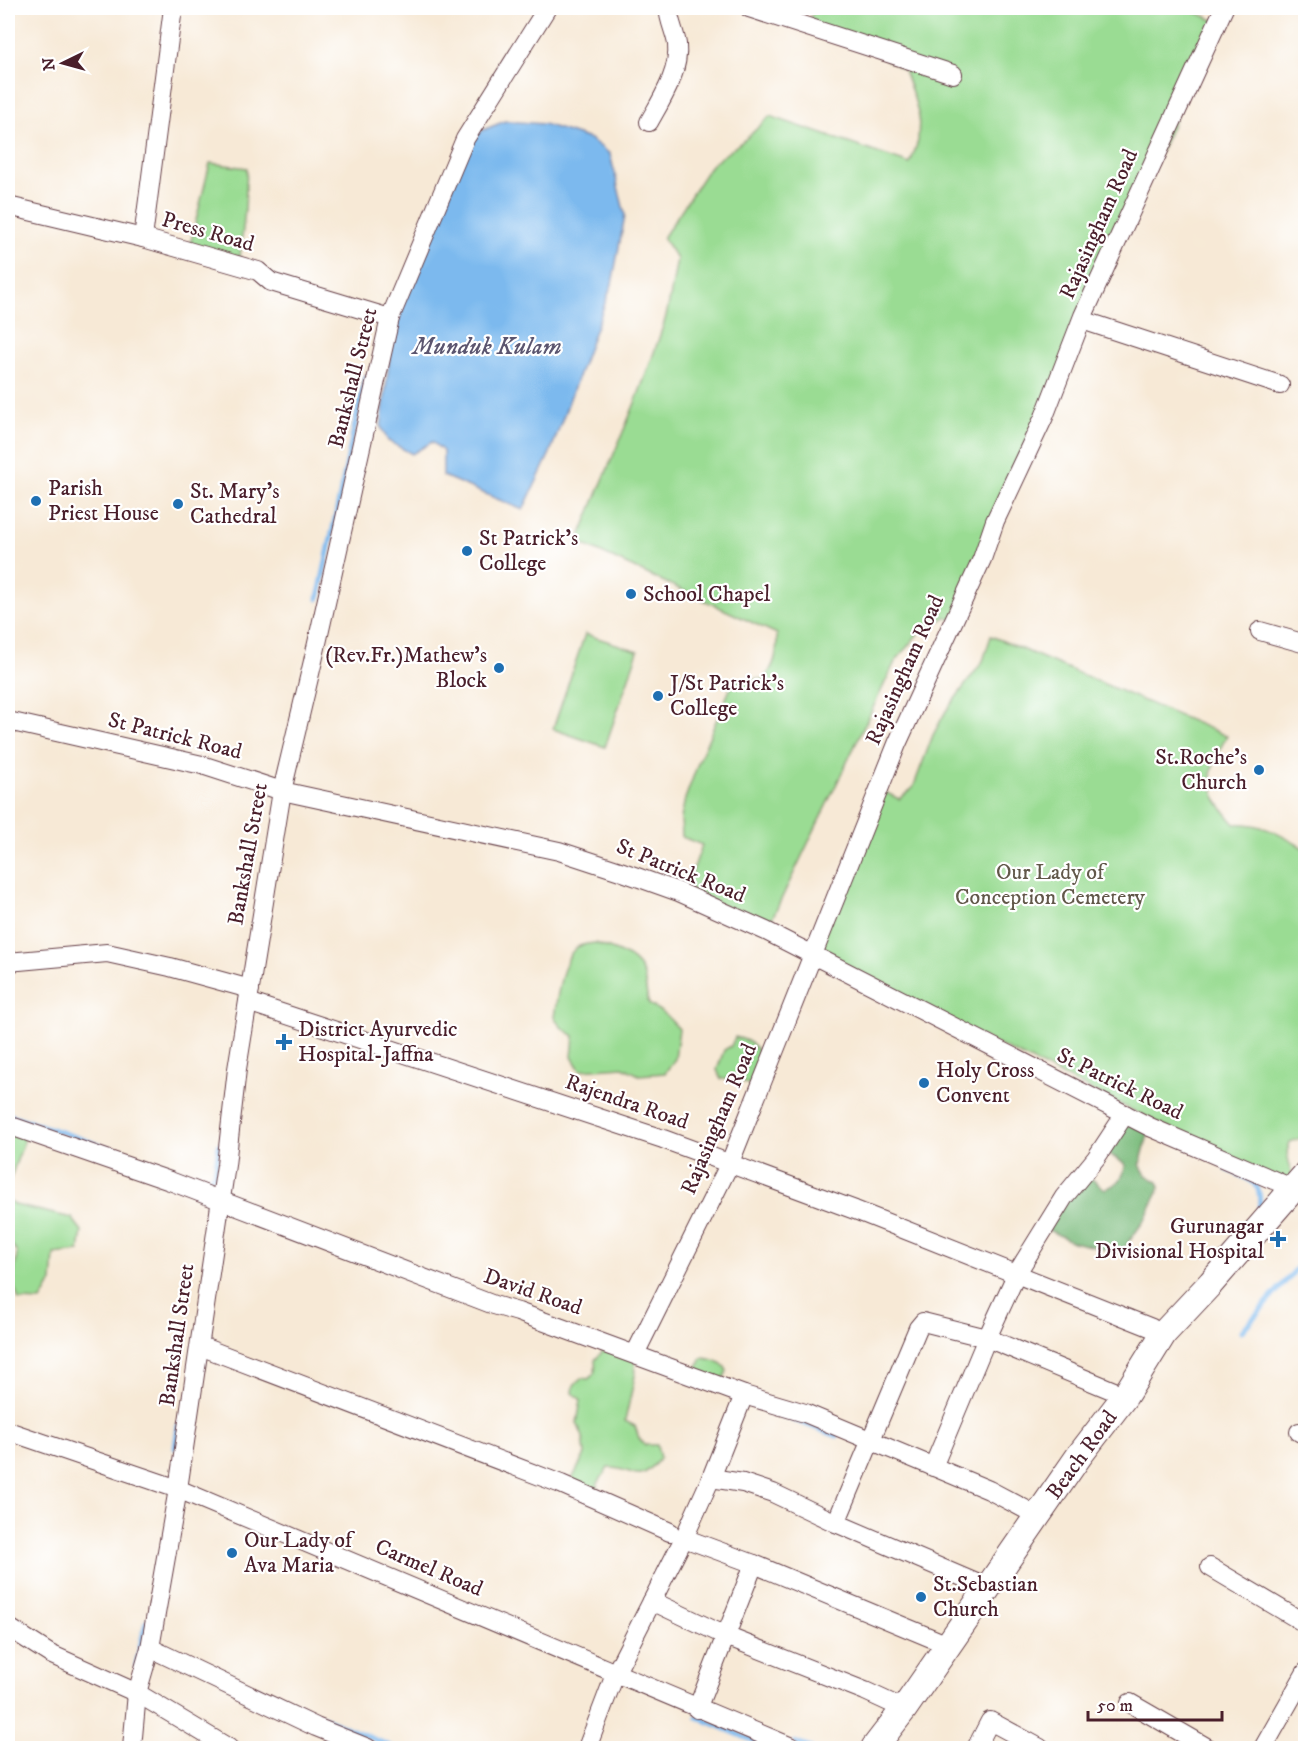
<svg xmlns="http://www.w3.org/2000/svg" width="1313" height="1756" viewBox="0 0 1313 1756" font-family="'IM FELL DW Pica',serif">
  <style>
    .green { fill: #9adc93; stroke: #727e5f; stroke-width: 1.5 }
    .forest { fill: #7bbc7d; stroke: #626e54; stroke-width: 1.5 }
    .water { fill: #7bb9ee; stroke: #626c8c; stroke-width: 1.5 }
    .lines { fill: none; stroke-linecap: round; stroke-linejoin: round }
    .stream { stroke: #7bb9ee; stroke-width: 5 }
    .minor-casing { stroke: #643d45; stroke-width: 20 }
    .secondary-casing { stroke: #643d45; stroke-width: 28 }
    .minor { stroke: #fff; stroke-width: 18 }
    .secondary { stroke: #fff; stroke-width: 26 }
    .poi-dot { fill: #1f6fb2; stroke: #fff; stroke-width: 2 }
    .labels { text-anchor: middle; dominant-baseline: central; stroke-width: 4.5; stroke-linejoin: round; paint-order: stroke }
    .street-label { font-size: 22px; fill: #4a1f2b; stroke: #fff }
    .poi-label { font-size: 22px; fill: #4a1f2b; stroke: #fff; text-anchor: start }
    .park-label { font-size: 22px; fill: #62584a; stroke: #fff }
    .water-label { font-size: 24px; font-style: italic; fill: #5b556f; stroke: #fff }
  </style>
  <rect width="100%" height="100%" fill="#fff"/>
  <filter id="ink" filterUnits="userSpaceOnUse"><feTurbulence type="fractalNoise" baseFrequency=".0167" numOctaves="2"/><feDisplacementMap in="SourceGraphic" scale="12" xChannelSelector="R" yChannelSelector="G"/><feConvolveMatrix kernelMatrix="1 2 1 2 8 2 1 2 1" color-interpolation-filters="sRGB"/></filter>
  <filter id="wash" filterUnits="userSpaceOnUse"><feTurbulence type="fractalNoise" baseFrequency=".008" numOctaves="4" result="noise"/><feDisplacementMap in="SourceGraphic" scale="24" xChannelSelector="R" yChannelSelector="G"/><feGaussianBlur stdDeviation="1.35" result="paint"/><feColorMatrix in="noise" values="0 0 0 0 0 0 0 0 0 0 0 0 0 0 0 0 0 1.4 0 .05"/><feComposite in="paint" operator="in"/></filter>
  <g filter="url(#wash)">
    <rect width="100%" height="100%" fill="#f7e9d6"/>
    <!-- green -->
    <g class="green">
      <path d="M814 8H1186L1218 22 954 620 945 617 917 635 895 662 766 931 687 887 702 845 682 837 681 818 685 799 700 758 734 680 764 679C776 664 777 653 777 634L578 542C606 469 640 398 664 323 670 303 673 280 677 259L663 238 711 165 748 137 770 116 910 164 918 141 919 117 914 98 904 70 875 53 809 22Z"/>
      <polygon points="210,163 247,168 245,210 240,257 190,245"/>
      <polygon points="585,634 638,651 605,747 553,729"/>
      <path d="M991 636 1227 736C1204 776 1205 790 1235 824 1261 822 1283 836 1305 849L1306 1136 1290 1142 1287 1152 1294 1189 812 954 879 789 899 799 913 788 933 735 946 711 983 661Z"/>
      <path d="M595 943C613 950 637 955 644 976 646 985 646 995 649 1004L666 1015 679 1029 675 1059 665 1073 639 1075 623 1067 580 1070 572 1057 574 1036 562 1028 554 1017C557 999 562 959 576 948 581 944 589 944 595 943Z"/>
      <path d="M735 1037C748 1040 755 1043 760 1056L771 1059 759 1089 739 1080 721 1079 717 1070 724 1050 731 1046Z"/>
      <polygon points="8,1125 27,1133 8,1185"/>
      <polygon points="8,1200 15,1205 72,1218 82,1231 79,1251 54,1254 52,1282 41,1301 19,1300 13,1284 17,1253 8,1239"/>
      <path d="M608 1345 635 1354V1376L625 1421 635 1426 639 1438 645 1445H657L660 1458C636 1489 634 1466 608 1468L598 1483 593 1498 568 1487 585 1454 583 1437 577 1423 581 1400 573 1393 574 1385 581 1378 588 1379C596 1374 596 1369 595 1360Z"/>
      <path d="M702 1358C712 1359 723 1361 727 1371L720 1386 696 1371Z"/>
    </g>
    <!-- forest -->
    <path class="forest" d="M1125 1114 1150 1127 1140 1165 1146 1175 1158 1182 1160 1187 1145 1219 1121 1253 1073 1242 1046 1229 1084 1173 1105 1189C1118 1184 1124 1179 1125 1164L1101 1149Z"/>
    <!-- water -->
    <polygon class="water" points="505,121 544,124 590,139 610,154 625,215 612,284 550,453 523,510 443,476 443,451 432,442 412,454 388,441 381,427 394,321 471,141 483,130"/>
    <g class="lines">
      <!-- stream -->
      <g class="stream">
        <polyline points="318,599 365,377"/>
        <polyline points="8,1114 206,1181 215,1174 219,1145"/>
        <path d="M1227 1169C1253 1182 1263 1180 1259 1212"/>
        <polyline points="1241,1332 1306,1258"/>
        <polyline points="775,1413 837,1436"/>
        <polyline points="175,1448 178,1426"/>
        <polyline points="136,1666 146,1622"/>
        <polyline points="256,1689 395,1748"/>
        <polyline points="697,1717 770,1748"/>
        <polyline points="796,1743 811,1748"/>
      </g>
    </g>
  </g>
  <g filter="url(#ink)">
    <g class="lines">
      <defs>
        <g id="minor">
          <polyline points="749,8 953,74"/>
          <path d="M649 122C662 99 680 71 677 44 675 32 669 21 668 8"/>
          <polyline points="8,206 143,238 258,271 271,282 390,318"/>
          <polyline points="143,238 173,8"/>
          <polyline points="1082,320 1280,385"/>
          <polyline points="1260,631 1306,644"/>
          <polyline points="8,721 202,765 282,791 559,851 620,871 679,892 766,931 1150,1127 1306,1194"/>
          <polyline points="8,962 107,953 170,967 250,989"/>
          <polyline points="248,1002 663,1139 855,1210 1152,1328"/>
          <polyline points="8,1125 170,1181 494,1305 518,1312 744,1395 805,1413 989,1490 1038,1516"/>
          <polyline points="200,1346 561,1484 670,1532"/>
          <polyline points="635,1354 729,1165 897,744 982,559 995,521 1044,417 1083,316 1224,8"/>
          <polyline points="8,1431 178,1489 794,1748"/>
          <polyline points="1299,1432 1306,1435"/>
          <polyline points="933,1467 987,1338 1017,1273 1064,1197 1096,1158 1125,1114"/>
          <polyline points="711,1478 743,1483 773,1493 836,1523 988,1588"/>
          <polyline points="836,1523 918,1328 923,1322 987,1338 1114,1391"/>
          <polyline points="684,1538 754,1564 948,1645"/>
          <polyline points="1210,1567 1306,1624"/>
          <polyline points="652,1601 726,1636 865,1691 904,1709"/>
          <polyline points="8,1627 50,1654 137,1693 229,1748"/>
          <polyline points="150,1648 316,1727 368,1748"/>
          <polyline points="1130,1703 1208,1748"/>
          <polyline points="697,1709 754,1564"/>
          <polyline points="132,1748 137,1693 150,1648 178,1489 226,1165 237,1069 282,791 313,661 390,318 465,139 547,8"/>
          <polyline points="587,1748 616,1672 684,1538 711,1478 744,1395"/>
          <polyline points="976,1748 990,1721 1040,1748"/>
          <polyline points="1263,1748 1306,1672"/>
        </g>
        <polyline id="secondary" points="874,1748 904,1709 1079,1456 1125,1396 1164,1333 1211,1283 1306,1174"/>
      </defs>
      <!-- minor casing -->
      <use href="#minor" class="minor-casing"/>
      <!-- secondary casing -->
      <use href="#secondary" class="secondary-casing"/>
      <!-- minor -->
      <use href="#minor" class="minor"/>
      <!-- secondary -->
      <use href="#secondary" class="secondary"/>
    </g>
  </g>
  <!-- markers -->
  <g class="poi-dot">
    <circle cx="36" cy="501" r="6"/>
    <circle cx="178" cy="504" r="6"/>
    <circle cx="467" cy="551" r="6"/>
    <circle cx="631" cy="594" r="6"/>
    <circle cx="499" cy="668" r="6"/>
    <circle cx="658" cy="696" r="6"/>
    <circle cx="1259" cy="770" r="6"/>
    <path d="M281 1033h6v6h6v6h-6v6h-6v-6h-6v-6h6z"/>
    <circle cx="924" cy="1083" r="6"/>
    <path d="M1275 1230h6v6h6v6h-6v6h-6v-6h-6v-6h6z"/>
    <circle cx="232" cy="1553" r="6"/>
    <circle cx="921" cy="1597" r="6"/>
  </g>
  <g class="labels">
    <!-- street labels -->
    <g class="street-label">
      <text transform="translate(1099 224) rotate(-66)">Rajasingham Road</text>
      <text transform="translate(208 232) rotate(16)">Press Road</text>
      <text transform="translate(353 378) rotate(-76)">Bankshall Street</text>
      <text transform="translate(905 670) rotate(-66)">Rajasingham Road</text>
      <text transform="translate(175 736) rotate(14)">St Patrick Road</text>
      <text transform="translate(248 854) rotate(-80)">Bankshall Street</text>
      <text transform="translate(681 871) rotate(22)">St Patrick Road</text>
      <text transform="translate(1120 1084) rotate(26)">St Patrick Road</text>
      <text transform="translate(627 1102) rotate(19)">Rajendra Road</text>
      <text transform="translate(719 1119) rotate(-67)">Rajasingham Road</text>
      <text transform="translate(533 1292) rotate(19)">David Road</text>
      <text transform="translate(177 1335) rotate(-82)">Bankshall Street</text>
      <text transform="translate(1082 1455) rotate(-54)">Beach Road</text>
      <text transform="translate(429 1568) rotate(23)">Carmel Road</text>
    </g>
    <!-- poi labels -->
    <g class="poi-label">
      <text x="48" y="488">Parish<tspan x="48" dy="25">Priest House</tspan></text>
      <text x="190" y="491">St. Mary's<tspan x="190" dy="25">Cathedral</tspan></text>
      <text x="479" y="538">St Patrick's<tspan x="479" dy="25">College</tspan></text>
      <text x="643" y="594">School Chapel</text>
      <text x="487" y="655" text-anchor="end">(Rev.Fr.)Mathew's<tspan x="487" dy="25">Block</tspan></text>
      <text x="670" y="683">J/St Patrick's<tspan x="670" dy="25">College</tspan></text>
      <text x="1247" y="757" text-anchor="end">St.Roche's<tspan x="1247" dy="25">Church</tspan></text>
      <text x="298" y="1029">District Ayurvedic<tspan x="298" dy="25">Hospital-Jaffna</tspan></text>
      <text x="936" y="1070">Holy Cross<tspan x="936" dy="25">Convent</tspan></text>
      <text x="1264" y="1226" text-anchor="end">Gurunagar<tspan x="1264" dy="25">Divisional Hospital</tspan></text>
      <text x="244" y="1540">Our Lady of<tspan x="244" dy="25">Ava Maria</tspan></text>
      <text x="933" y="1584">St.Sebastian<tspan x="933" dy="25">Church</tspan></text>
    </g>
    <!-- park labels -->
    <g class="park-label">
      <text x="1050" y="872">Our Lady of<tspan x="1050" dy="25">Conception Cemetery</tspan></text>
    </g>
    <!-- water labels -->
    <g class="water-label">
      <text x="487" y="347">Munduk Kulam</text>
    </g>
  </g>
  <!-- margin -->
  <rect width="1313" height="1756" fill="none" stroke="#fff" stroke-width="30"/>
  <!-- north arrow -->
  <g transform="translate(63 63) rotate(265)" stroke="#ffffff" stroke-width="4.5" paint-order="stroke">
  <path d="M0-4.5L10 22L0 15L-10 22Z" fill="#4a1f2b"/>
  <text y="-9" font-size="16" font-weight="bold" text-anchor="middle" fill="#4a1f2b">N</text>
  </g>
  <!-- scale -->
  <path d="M1088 1711v9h134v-9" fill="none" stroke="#4a1f2b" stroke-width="3"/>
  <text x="1097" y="1711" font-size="18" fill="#4a1f2b" stroke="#ffffff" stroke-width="4.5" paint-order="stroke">50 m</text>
</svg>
